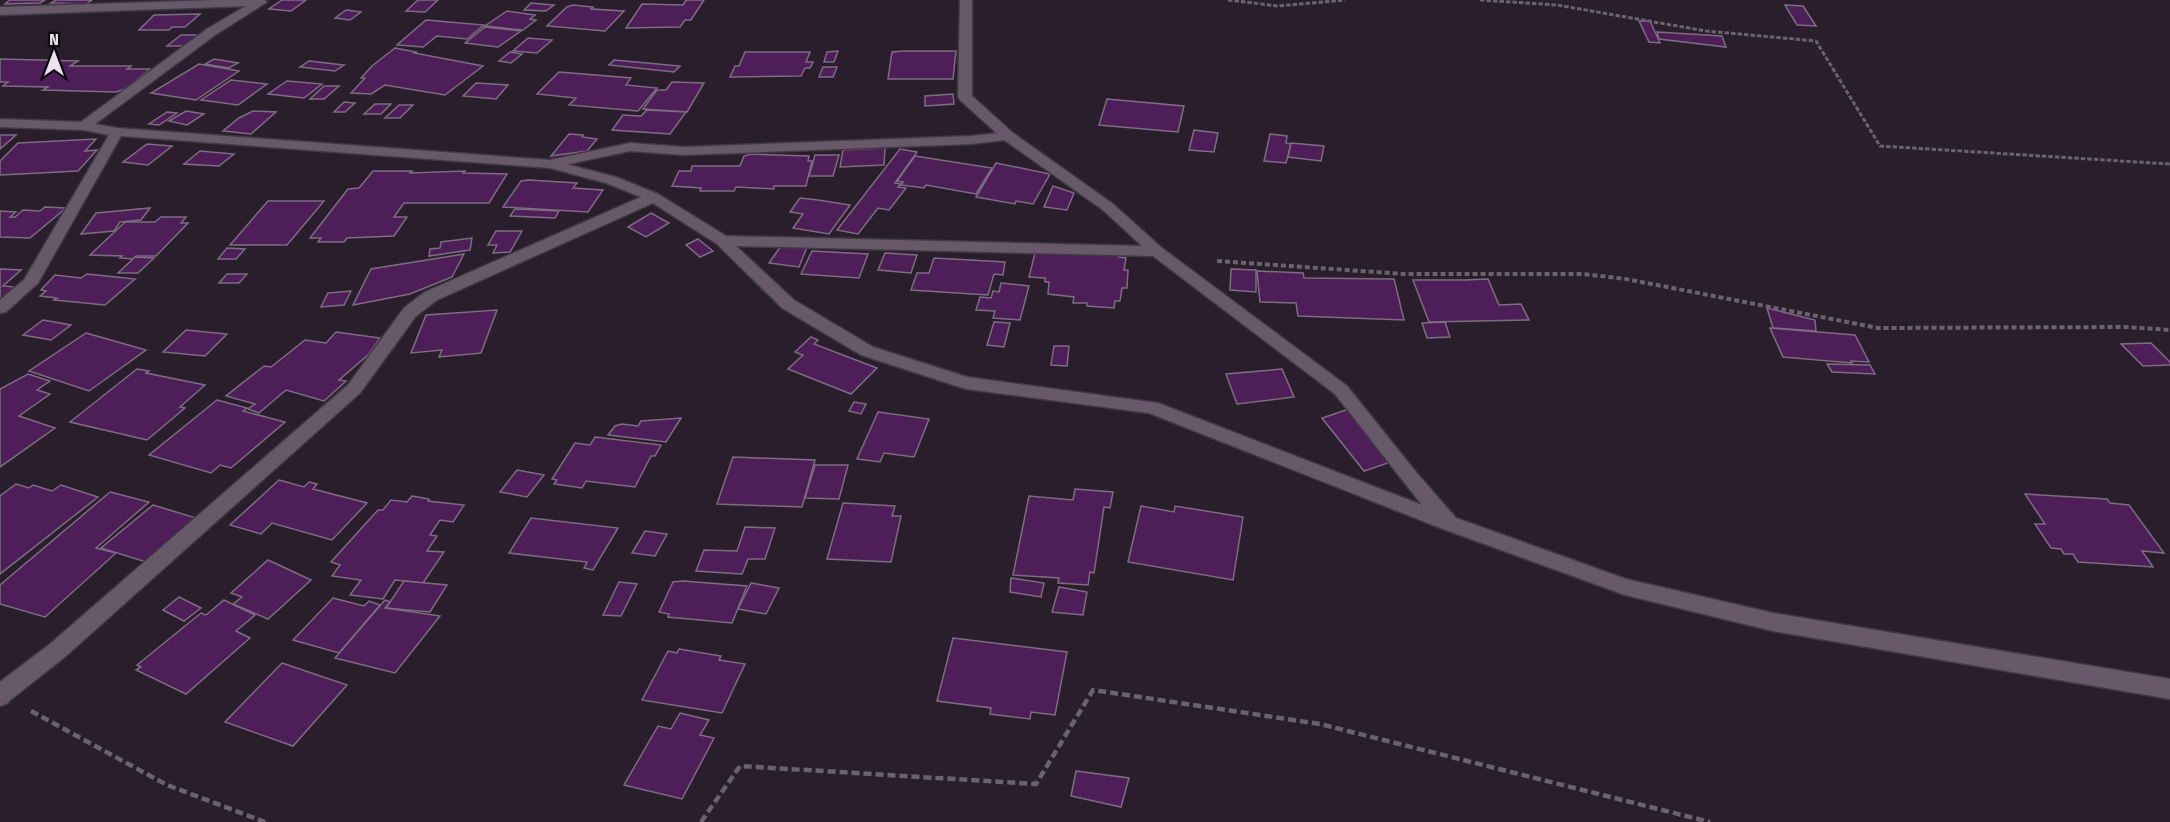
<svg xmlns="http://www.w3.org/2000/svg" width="2170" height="822" viewBox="0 0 2170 822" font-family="'Fira Sans Condensed',sans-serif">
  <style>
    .building { fill: #4d1e58; stroke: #7c6e80; stroke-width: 1.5 }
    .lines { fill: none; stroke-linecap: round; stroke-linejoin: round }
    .lane-casing { stroke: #423844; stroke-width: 3 }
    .street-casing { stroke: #423844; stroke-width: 3 }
    .secondary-casing { stroke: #423844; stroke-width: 3 }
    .path-far2 { stroke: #6c616f; stroke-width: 3; stroke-dasharray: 4.5 2; stroke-linecap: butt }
    .path-far1 { stroke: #6c616f; stroke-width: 4; stroke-dasharray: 5 3; stroke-linecap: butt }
    .path { stroke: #6c616f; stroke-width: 4.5; stroke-dasharray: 8 4; stroke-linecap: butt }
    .lane { fill: #67596a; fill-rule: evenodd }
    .street { fill: #67596a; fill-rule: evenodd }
    .secondary { fill: #67596a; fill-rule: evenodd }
  </style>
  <rect width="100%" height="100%" fill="#2a1e2d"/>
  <!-- building -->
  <g class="building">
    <polygon points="10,0 45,0 40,3 5,4"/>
    <polygon points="56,0 92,0 86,4 51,3"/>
    <polygon points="282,0 306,0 291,11 269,9"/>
    <polygon points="418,0 438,0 425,12 406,11"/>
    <polygon points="686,0 704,0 691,20 685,20 680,27 626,28 642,4 683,5"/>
    <polygon points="531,3 554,5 546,11 524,10"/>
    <polygon points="573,5 593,7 591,9 624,11 605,31 547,26 567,7"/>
    <polygon points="1785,5 1803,6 1816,26 1797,25"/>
    <polygon points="346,10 361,12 350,20 335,18"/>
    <polygon points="507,11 535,15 530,19 536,20 523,30 485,26"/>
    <polygon points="200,14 185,27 172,27 169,30 139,30 154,15"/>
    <polygon points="426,20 484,25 467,39 437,36 423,47 397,45"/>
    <polygon points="1639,21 1650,21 1660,43 1649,42"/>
    <polygon points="485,27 521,31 498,47 465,43"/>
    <polygon points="1657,32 1722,36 1726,47 1659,39"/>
    <polygon points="181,35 200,35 187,46 167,46"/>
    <polygon points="528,38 552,40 537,53 513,51"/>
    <polygon points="395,48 416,52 414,53 483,66 445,95 385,85 371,94 351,93 365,78 361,78 372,66"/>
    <polygon points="838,51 834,62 824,62 827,52"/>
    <polygon points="904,51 956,51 953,79 888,79 892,52"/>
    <polygon points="510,52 522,54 511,63 499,61"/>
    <polygon points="745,52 810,52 806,62 813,62 810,68 805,68 801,76 730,77 735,66 739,66"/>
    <polygon points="0,59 78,61 70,66 131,66 127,69 150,69 125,89 116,92 43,90 48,87 3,86 8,82 0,82"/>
    <polygon points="214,59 238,63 229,68 205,64"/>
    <polygon points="614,60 680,66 674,72 609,65"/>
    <polygon points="309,61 344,65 335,71 300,67"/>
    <polygon points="199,64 239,71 196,100 151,93"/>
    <polygon points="823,67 837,67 833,77 819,77"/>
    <polygon points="559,72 631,78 626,85 657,88 638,111 569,105 576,98 537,94"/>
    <polygon points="231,80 267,84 238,105 201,100"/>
    <polygon points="287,81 322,84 304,98 268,94"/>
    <polygon points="672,82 704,83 687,112 643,109 657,90 666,90"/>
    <polygon points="476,83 508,85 496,99 463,96"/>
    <polygon points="324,86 339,86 324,99 310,99"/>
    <polygon points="953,94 954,104 925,106 925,96"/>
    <polygon points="1107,99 1184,106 1178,132 1099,125"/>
    <polygon points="344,102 355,103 345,112 334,112"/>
    <polygon points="375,104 391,104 381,114 364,114"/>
    <polygon points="399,105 413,105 400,118 385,118"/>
    <polygon points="647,110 686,112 670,134 612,130 623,115 641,116"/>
    <polygon points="186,111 204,114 187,125 169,121"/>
    <polygon points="253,111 276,112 251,134 223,131 239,118"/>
    <polygon points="167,112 177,113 159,125 149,124"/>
    <polygon points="1194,130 1218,133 1214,152 1189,150"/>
    <polygon points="569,134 583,135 582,137 597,139 587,151 551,156"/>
    <polygon points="1270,134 1287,136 1286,143 1291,144 1286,163 1264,161"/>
    <polygon points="0,135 16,135 0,149"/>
    <polygon points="96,139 85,151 97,150 78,171 0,175 0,161 18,143"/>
    <polygon points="1291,143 1324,146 1321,161 1288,157"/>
    <polygon points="147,144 172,146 148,165 123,162"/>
    <polygon points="885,148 884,165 840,167 843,150"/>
    <polygon points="900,149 917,152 895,183 901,184 898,187 906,188 889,210 878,208 858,234 837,230"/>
    <polygon points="200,151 234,154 219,166 184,164"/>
    <polygon points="751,154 809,156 808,161 812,161 806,186 774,186 774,189 736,187 734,191 700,191 701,188 672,186 679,171 691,171 692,166 740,166 744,156"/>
    <polygon points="815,155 839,155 833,176 809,176"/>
    <polygon points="915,156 992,168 976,194 926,185 924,188 901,185 903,182 897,181"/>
    <polygon points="996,163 1050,174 1033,204 1016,201 1015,204 976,197"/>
    <polygon points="373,171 412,171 410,173 465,171 463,173 507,174 489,203 404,203 394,217 407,217 394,236 347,238 344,242 318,242 321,238 310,238 348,189 359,188"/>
    <polygon points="528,180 577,183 573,188 603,190 588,212 503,207 521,181"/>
    <polygon points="1053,186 1074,193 1067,210 1044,207"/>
    <polygon points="800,198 818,200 850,205 829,234 793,228 803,214 790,212"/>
    <polygon points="268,201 324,201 287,245 230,245"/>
    <polygon points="45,207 66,208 30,238 0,237 0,211 16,212 10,217 15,217 23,210 40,211"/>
    <polygon points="150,208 141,220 120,222 114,231 81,234 96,213"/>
    <polygon points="515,209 559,211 555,218 510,216"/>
    <polygon points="651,213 669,223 646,237 628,227"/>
    <polygon points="161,217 186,217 181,223 188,223 156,256 136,256 133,259 120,258 122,256 90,255 125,222 155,222"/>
    <polygon points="496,231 522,231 510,252 493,253 497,245 488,245"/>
    <polygon points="472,238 470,250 429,256 430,249 440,248 441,242"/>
    <polygon points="698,239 713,251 700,257 686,245"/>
    <polygon points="781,246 807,247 799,267 769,263"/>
    <polygon points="227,248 245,249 236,259 218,259"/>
    <polygon points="812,251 868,254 859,278 801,274"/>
    <polygon points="1045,251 1120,254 1119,257 1126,258 1124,270 1128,270 1127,288 1122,288 1120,301 1115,301 1114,308 1087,306 1087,303 1073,303 1074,297 1048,294 1049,282 1045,282 1045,278 1029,277 1035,253"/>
    <polygon points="885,253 917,255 911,273 878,270"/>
    <polygon points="464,254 452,277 410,294 353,305 371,269"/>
    <polygon points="135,257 154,258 138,273 118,273"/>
    <polygon points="934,258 1005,262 1003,275 994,274 988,295 911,290 917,273 929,273"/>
    <polygon points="0,269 21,270 3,286 15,287 0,300"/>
    <polygon points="1231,269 1256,270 1256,292 1230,290"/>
    <polygon points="1257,271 1303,273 1304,278 1394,279 1404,320 1298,316 1296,303 1260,302"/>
    <polygon points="87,274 135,279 105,305 54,300 57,298 40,296 46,291 41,290 55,275 81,278"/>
    <polygon points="227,274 247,274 239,283 219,283"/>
    <polygon points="1465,280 1488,279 1499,305 1521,304 1529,320 1429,322 1413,280"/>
    <polygon points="1001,283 1029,286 1020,320 993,318 995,311 976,310 980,297 991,298 993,291 999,292"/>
    <polygon points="351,291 344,305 321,307 328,293"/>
    <polygon points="1767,308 1815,320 1816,331 1773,328"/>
    <polygon points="497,310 481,353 439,357 442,350 411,353 426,315"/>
    <polygon points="43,320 71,325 51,340 23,335"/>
    <polygon points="994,322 1010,323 1004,347 987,345"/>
    <polygon points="1445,322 1450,337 1427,338 1422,323"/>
    <polygon points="1770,328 1855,335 1869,362 1851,361 1852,363 1783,357"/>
    <polygon points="186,330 227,334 205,356 163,352"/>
    <polygon points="336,332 380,338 369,354 339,380 346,381 324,401 286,390 259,413 248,409 255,404 226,396 264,366 271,367 305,340 326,343"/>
    <polygon points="86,333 146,350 89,391 29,371"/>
    <polygon points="811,337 818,340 814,344 877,368 851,394 788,369 803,355 795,352"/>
    <polygon points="2151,343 2170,362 2170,365 2143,366 2121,344"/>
    <polygon points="1054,346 1069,346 1067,366 1051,365"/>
    <polygon points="1827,364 1870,365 1875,374 1832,372"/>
    <polygon points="137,369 149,371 146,373 205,385 180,407 185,408 147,440 70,422"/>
    <polygon points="1282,369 1294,397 1237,404 1226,374"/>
    <polygon points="28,374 50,381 37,390 50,394 19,416 55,428 0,467 0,389"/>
    <polygon points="217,400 247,408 243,411 285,422 231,468 220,465 211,473 149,455"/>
    <polygon points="854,402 866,404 861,414 849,411"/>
    <polygon points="1349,409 1391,462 1364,471 1322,418"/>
    <polygon points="878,412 929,419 914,457 884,453 880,462 857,459"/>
    <polygon points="681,418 666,442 608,435 615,426 622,424 638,426 641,421"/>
    <polygon points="595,437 661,445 655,456 651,456 635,487 586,481 582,488 554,484 557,480 552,479 575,443 590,445"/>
    <polygon points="733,457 815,460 802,507 717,504"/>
    <polygon points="815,465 848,465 839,499 805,498"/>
    <polygon points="517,470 544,475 527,497 500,492"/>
    <polygon points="279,480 304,487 309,482 317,484 313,489 367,503 332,540 272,523 261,534 230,525"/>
    <polygon points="16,484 29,488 33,485 52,491 61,485 98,497 0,574 0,496"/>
    <polygon points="1075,489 1113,492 1110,508 1104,507 1094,573 1090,572 1088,585 1058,583 1059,578 1013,575 1029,496 1073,500"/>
    <polygon points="110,492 149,502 96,548 116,553 45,617 0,604 0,585"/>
    <polygon points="2025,494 2107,499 2110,503 2129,505 2164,553 2142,551 2153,567 2078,562 2073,554 2064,554 2061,549 2051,548 2035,524 2045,524"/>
    <polygon points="412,496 429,499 428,501 464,505 453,522 440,520 430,535 437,536 427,551 444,552 423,583 395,580 383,599 350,595 361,580 332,576 340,565 331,562 378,510 383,510 391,500 407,502"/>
    <polygon points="843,503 895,506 892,516 901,516 891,562 827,559"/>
    <polygon points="153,505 196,518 146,562 101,548"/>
    <polygon points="1141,506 1174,512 1175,506 1243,517 1233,580 1128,562"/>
    <polygon points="531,518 618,528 593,570 584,568 587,562 509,553"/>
    <polygon points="745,527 775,528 765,559 748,559 742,574 696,571 704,550 737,551"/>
    <polygon points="645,531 667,534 655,556 632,553"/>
    <polygon points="268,560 311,580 268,619 233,604 242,597 231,593"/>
    <polygon points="1011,578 1044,583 1041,597 1010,592"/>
    <polygon points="404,581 447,585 430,612 386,608"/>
    <polygon points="683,581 747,586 732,623 668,617 669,614 659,612 673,582"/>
    <polygon points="619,582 637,584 621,616 603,615"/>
    <polygon points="751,583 779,588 766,614 738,609"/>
    <polygon points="1059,587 1087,592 1083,615 1052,612"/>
    <polygon points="179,597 201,608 184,621 163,610"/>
    <polygon points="333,598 364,606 369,601 380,605 339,653 293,640"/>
    <polygon points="224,600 255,615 236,631 250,638 186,694 136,670 141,667 137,665 201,613 206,615"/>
    <polygon points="385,600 390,602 385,608 440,616 395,673 335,658"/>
    <polygon points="953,638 1067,652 1055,715 1031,712 1030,719 990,714 991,708 937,701"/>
    <polygon points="679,649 721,656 719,660 745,664 722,713 642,700 668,651 677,653"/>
    <polygon points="282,663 347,685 293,746 225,722"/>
    <polygon points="680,713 709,720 700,735 714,738 682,799 624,785 658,726 671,729"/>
    <polygon points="1076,771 1129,778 1121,807 1071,796"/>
  </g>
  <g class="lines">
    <defs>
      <polygon id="lane" points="1008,132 1015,136 1013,139 971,144 684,155 630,151 550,168 543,164 550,160 630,143 684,147 971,136"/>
      <path id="street" d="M218 0H265L267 2 215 35 95 124 117 128 550 160 616 177 658 194 726 236 1142 246 1103 210 1003 139 960 100 958 97 960 0H972V96L1013 133 1113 204 1162 248 1347 386 1415 471 1456 518 1626 579 1773 613 2170 679V699L1773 631 1625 595 1443 529 1149 413 966 389 861 355 782 308 717 244 653 203 437 300 416 316 360 393 66 656 9 701 1 704 0 682 50 644 348 385 404 308 425 292 641 197 606 183 550 168 121 136 38 283 6 312 0 313V300L24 280 109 135 84 130 0 127V119L81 122 207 29 246 6 0 15V7ZM736 246 1153 256 1335 394 1422 505 1158 403 967 377 873 347 794 300Z"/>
      <polygon id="secondary" points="0,685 9,687 12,694 8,703 0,706"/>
    </defs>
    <!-- lane casing -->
    <use href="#lane" class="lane-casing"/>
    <!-- street casing -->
    <use href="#street" class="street-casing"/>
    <!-- secondary casing -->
    <use href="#secondary" class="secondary-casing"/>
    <!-- path-far2 -->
    <g class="path-far2">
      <polyline points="1228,0 1278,6 1345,0"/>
      <polyline points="1480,0 1557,5 1706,31 1816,41 1880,146 2170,164"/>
    </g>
    <!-- path-far1 -->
    <polyline class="path-far1" points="1217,261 1405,274 1583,274 1626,279 1878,328 2126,327 2170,330"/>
    <!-- path -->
    <g class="path">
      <polyline points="31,711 167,785 265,822"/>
      <polyline points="701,822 740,766 1036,784 1093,690 1320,724 1710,822"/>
    </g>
    <!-- lane -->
    <use href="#lane" class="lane"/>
    <!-- street -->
    <use href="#street" class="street"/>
    <!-- secondary -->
    <use href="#secondary" class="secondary"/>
  </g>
  <!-- north arrow -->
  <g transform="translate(54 54)" stroke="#0f0a11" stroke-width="4.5" paint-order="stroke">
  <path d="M0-4.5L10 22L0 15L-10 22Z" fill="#eae2ec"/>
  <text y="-9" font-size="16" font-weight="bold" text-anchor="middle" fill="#eae2ec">N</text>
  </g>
</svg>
